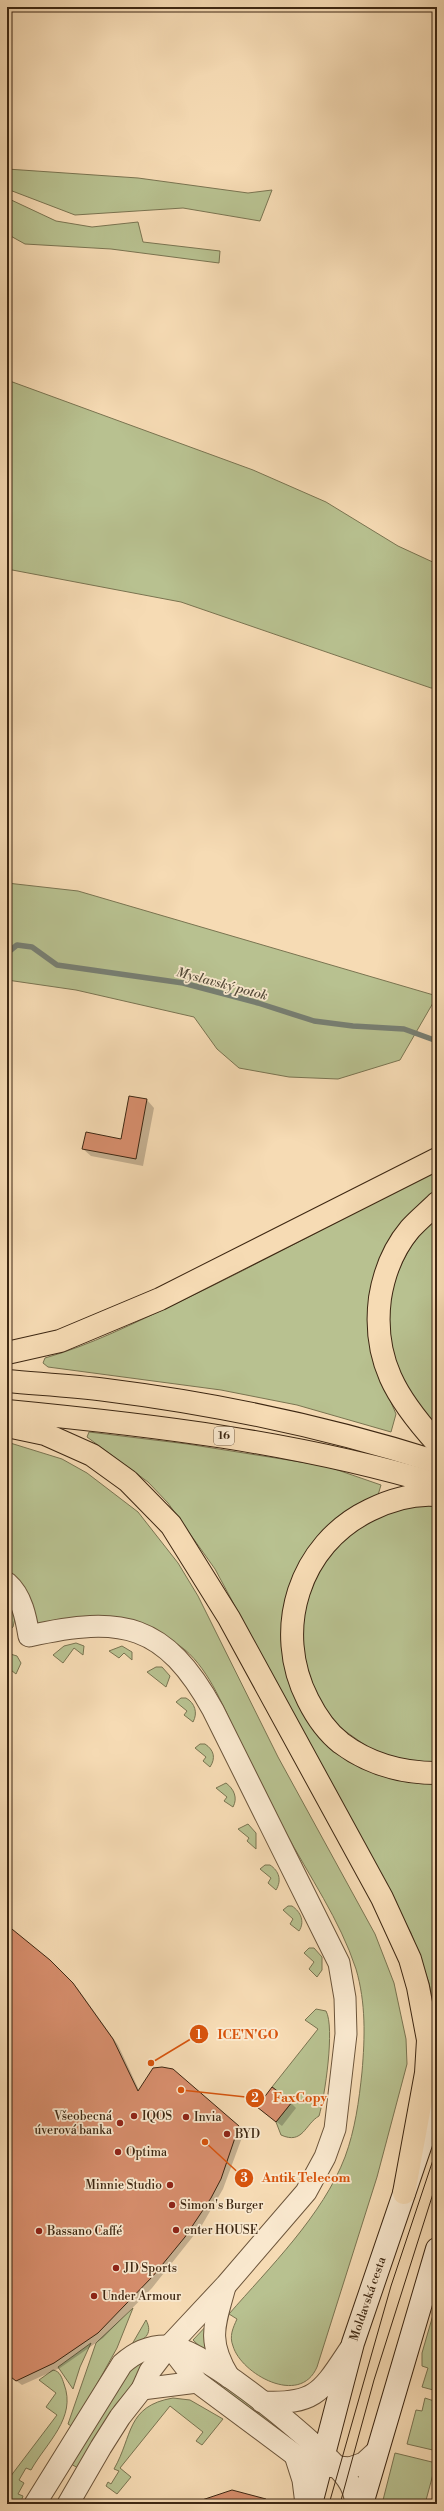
<svg xmlns="http://www.w3.org/2000/svg" width="444" height="2511" viewBox="0 0 444 2511" font-family="'Libre Bodoni',serif">
  <style>
    .green { fill: #b8c190; stroke: #7a7451 }
    .shadow { fill: #0003 }
    .lines { fill: none; stroke-linecap: round; stroke-linejoin: round }
    .stream { stroke: #777f73; stroke-width: 5.5 }
    .building { fill: #d78e6d; stroke: #3d2712 }
    .street-casing { stroke: #6b543a; stroke-width: 23 }
    .secondary-casing { stroke: #3d2712; stroke-width: 24 }
    .highway-casing { stroke: #3d2712; stroke-width: 24 }
    .street { stroke: #f9e8ce; stroke-width: 21 }
    .secondary { stroke: #f9e8ce; stroke-width: 22 }
    .highway { stroke: #f6dbb4; stroke-width: 22 }
    .tram { stroke: #3d2712; stroke-width: 1 }
    .poi-dot { fill: #8f2418; stroke: #f9e8ce; stroke-width: 1.5 }
    .labels { text-anchor: middle; dominant-baseline: central; stroke-width: 3.5; stroke-linejoin: round; paint-order: stroke }
    .shield { fill: #f9e8ce; stroke: #75614a; stroke-width: 1 }
    .shield-label { font-size: 11px; font-weight: bold; fill: #3d2712 }
    .poi-label { font-size: 12px; fill: #3d2712; stroke: #f9e8ce; text-anchor: start }
    .street-label { font-size: 12px; fill: #3d2712; stroke: #f9e8ce }
    .water-label { font-size: 13px; font-style: italic; fill: #554c3a; stroke: #f9e8ce }
    .leader { fill: none; stroke: #d7540d; stroke-width: 1.5 }
    .callout-dot { fill: #d7540d; stroke: #f9e8ce; stroke-width: 1.5 }
    .mark-label { font-size: 12px; text-anchor: middle; font-weight: bold; fill: #fff }
    .callout-label { font-size: 13px; text-anchor: middle; font-weight: bold; fill: #d7540d; stroke: #f9e8ce; stroke-width: 3.5; stroke-linejoin: round; paint-order: stroke }
  </style>
  <rect width="100%" height="100%" fill="#f6dbb4"/>
  <filter id="stains"><feTurbulence type="fractalNoise" baseFrequency=".005" numOctaves="4"/><feColorMatrix values="0 0 0 0 .2 0 0 0 0 .09 0 0 0 0 .02 0 0 0 .5 -.17"/></filter>
  <radialGradient id="worn" r=".72"><stop offset=".6" stop-color="#630" stop-opacity="0"/><stop offset="1" stop-color="#630" stop-opacity=".3"/></radialGradient>
  <!-- green -->
  <g class="green">
    <polygon points="7,169 138,178 248,193 272,190 260,221 183,208 75,215 7,189"/>
    <polygon points="7,198 56,221 92,227 138,222 143,242 220,251 219,263 111,249 25,244 7,234"/>
    <polygon points="7,380 253,470 326,502 398,546 437,564 437,688 431,688 181,602 7,569"/>
    <polygon points="7,883 78,891 437,996 400,1060 338,1079 289,1077 239,1068 217,1049 194,1017 76,990 7,980"/>
    <path d="M437 1171V1191L413 1212 388 1246 384 1386 396 1414 391 1432 297 1405 221 1390 48 1367 43 1363 45 1358C91 1345 134 1323 177 1303 265 1261 350 1214 437 1171Z"/>
    <path d="M437 1217V1429C428 1417 417 1406 409 1393 373 1334 386 1262 437 1217Z"/>
    <polygon points="89,1432 187,1444 326,1466 381,1485 378,1495 293,1583 310,1724 437,1782 437,2024 429,1983 411,1933 215,1569 168,1503 148,1482 87,1437"/>
    <path d="M7 1442 62 1459 87 1473 138 1512 178 1563 198 1596 278 1757 375 1934 394 1983 406 2039 407 2064 377 2177 317 2367C300 2407 241 2374 233 2346 229 2336 233 2328 237 2319L229 2314C269 2268 323 2215 345 2157 355 2130 359 2101 362 2072 365 2037 366 2003 356 1969 340 1920 309 1876 285 1831 269 1798 253 1766 236 1733 222 1704 207 1665 180 1646 132 1611 93 1611 37 1625L17 1581 7 1573Z"/>
    <polygon points="420,1503 437,1503 437,1765 379,1755 338,1726 317,1697 301,1650 302,1612 323,1561 363,1522"/>
    <polygon points="7,1594 16,1614 13,1627 7,1632"/>
    <polygon points="76,1643 84,1646 83,1655 74,1648 63,1663 53,1655 64,1646"/>
    <polygon points="122,1646 132,1652 132,1660 124,1653 119,1658 109,1651"/>
    <polygon points="7,1653 17,1656 21,1663 16,1674 7,1667"/>
    <polygon points="156,1667 162,1667 170,1676 166,1687 147,1672"/>
    <path d="M181 1698H186C195 1703 198 1713 193 1722L184 1715 187 1711 176 1702Z"/>
    <path d="M200 1744H205C214 1750 216 1758 210 1767L203 1761 206 1757 195 1748Z"/>
    <path d="M226 1783C234 1789 238 1798 233 1807L224 1801 227 1797 216 1788Z"/>
    <polygon points="248,1824 256,1833 256,1849 247,1841 249,1838 238,1829"/>
    <path d="M265 1865H270C279 1871 282 1880 276 1890L268 1883 271 1878 260 1869Z"/>
    <path d="M288 1906H292C301 1912 305 1922 299 1931L290 1924 293 1919 283 1910Z"/>
    <polygon points="309,1948 314,1948 322,1957 322,1970 317,1977 309,1969 314,1962 304,1953"/>
    <path d="M316 2009 326 2011C335 2027 325 2096 319 2116 305 2124 303 2145 281 2135L276 2122 292 2102 272 2087 318 2029 305 2020Z"/>
    <polygon points="437,2301 437,2391 422,2387 428,2368 422,2366 422,2353"/>
    <polygon points="133,2308 117,2348 73,2427 68,2424 96,2343"/>
    <path d="M146 2320C154 2335 143 2340 131 2346Z"/>
    <polygon points="209,2323 210,2356 193,2340"/>
    <polygon points="91,2343 80,2367 73,2389 58,2367"/>
    <polygon points="147,2356 141,2375 115,2405 78,2468 71,2464 123,2377"/>
    <polygon points="197,2364 293,2435 291,2439 202,2374"/>
    <path d="M53 2370C60 2371 62 2378 64 2384 77 2418 46 2443 31 2470L26 2468 19 2480 24 2483 18 2494 23 2496 20 2504H7V2481L57 2415 46 2407 56 2393 39 2380Z"/>
    <path d="M173 2398 190 2400 223 2419 202 2445 196 2441 203 2432 170 2406 120 2468 131 2477 117 2494 106 2486 108 2482 111 2484 119 2471 114 2469C133 2436 126 2406 173 2398Z"/>
    <polygon points="425,2398 437,2402 437,2451 407,2444 416,2410 422,2411"/>
    <polygon points="395,2453 436,2463 425,2504 382,2504"/>
  </g>
  <!-- shadow -->
  <g class="shadow">
    <polygon points="130,1097 147,1100 154,1108 143,1166 91,1156 83,1149 122,1140"/>
    <polygon points="7,1927 49,1960 78,1989 118,2045 139,2090 239,2127 244,2132 223,2189 202,2225 152,2288 103,2338 60,2368 22,2385 7,2374"/>
    <polygon points="291,2103 296,2108 282,2126 263,2112"/>
    <polygon points="232,2491 267,2500 271,2504 199,2504"/>
  </g>
  <g class="lines">
    <!-- stream -->
    <polyline class="stream" points="7,953 17,945 32,947 57,965 183,983 258,1003 314,1021 353,1026 404,1029 437,1041"/>
  </g>
  <!-- building -->
  <g class="building">
    <polygon points="129,1096 147,1099 136,1159 82,1149 86,1132 121,1139"/>
    <polygon points="7,1925 50,1960 73,1983 113,2039 138,2091 153,2068 162,2067 173,2069 239,2126 221,2179 211,2198 185,2237 153,2276 98,2333 54,2363 16,2381 7,2374"/>
    <polygon points="272,2087 292,2102 276,2122 257,2107"/>
    <polygon points="232,2490 266,2499 265,2504 199,2504 199,2501"/>
  </g>
  <g class="lines">
    <defs>
      <g id="street">
        <path d="M7 1583C22 1596 26 1618 29 1636 122 1615 165 1623 213 1710L339 1963 345 1998 346 2034 335 2129 325 2157 306 2192 226 2285 169 2346 150 2371 142 2389 120 2417 101 2447 68 2504"/>
        <path d="M225 2287C214 2326 207 2341 229 2377"/>
        <polyline points="170,2347 197,2382 295,2455 325,2466 350,2468 364,2463 377,2451"/>
        <polyline points="142,2389 197,2382"/>
        <path d="M262 2402C316 2405 322 2391 350 2349"/>
        <polyline points="295,2455 303,2480 306,2504"/>
        <path d="M35 2504 122 2364C135 2352 150 2345 169 2346 205 2349 325 2448 347 2479 352 2486 355 2495 356 2504"/>
      </g>
      <g id="secondary">
        <polyline points="311,2504 353,2343 437,2097"/>
        <polyline points="362,2504 437,2249"/>
      </g>
      <g id="highway">
        <path d="M437 1203C428 1212 418 1220 410 1229 394 1248 384 1273 380 1298 372 1360 397 1399 437 1443"/>
        <polyline points="7,1353 60,1341 160,1299 437,1159"/>
        <path d="M7 1381C40 1384 74 1386 106 1390 218 1404 330 1428 437 1462"/>
        <path d="M7 1411C152 1425 297 1442 437 1484"/>
        <polyline points="7,1426 45,1434 92,1455 128,1481 171,1525 229,1618 382,1898 410,1959 418,1987 428,2040 426,2073 404,2193"/>
        <path d="M437 1495C413 1493 392 1499 370 1510 299 1544 272 1630 308 1700 316 1716 327 1732 341 1743 369 1764 402 1773 437 1773"/>
      </g>
    </defs>
    <!-- street casing -->
    <use href="#street" class="street-casing"/>
    <!-- secondary casing -->
    <use href="#secondary" class="secondary-casing"/>
    <!-- highway casing -->
    <use href="#highway" class="highway-casing"/>
    <!-- street -->
    <use href="#street" class="street"/>
    <!-- secondary -->
    <use href="#secondary" class="secondary"/>
    <!-- highway -->
    <use href="#highway" class="highway"/>
    <!-- tram -->
    <g class="tram">
      <polyline points="329,2504 391,2286 437,2148"/>
      <polyline points="340,2504 374,2380 437,2181"/>
    </g>
  </g>
  <!-- markers -->
  <g class="poi-dot">
    <circle cx="134" cy="2116" r="4"/>
    <circle cx="186" cy="2117" r="4"/>
    <circle cx="120" cy="2123" r="4"/>
    <circle cx="227" cy="2134" r="4"/>
    <circle cx="118" cy="2152" r="4"/>
    <circle cx="170" cy="2185" r="4"/>
    <circle cx="172" cy="2205" r="4"/>
    <circle cx="176" cy="2230" r="4"/>
    <circle cx="39" cy="2231" r="4"/>
    <circle cx="116" cy="2268" r="4"/>
    <circle cx="94" cy="2296" r="4"/>
  </g>
  <g class="labels">
    <!-- shield labels -->
    <rect class="shield" x="214" y="1427" width="20" height="18" rx="3"/>
    <g class="shield-label">
      <text x="224" y="1436">16</text>
    </g>
    <!-- poi labels -->
    <g class="poi-label">
      <text x="112" y="2116" text-anchor="end">Všeobecná<tspan x="112" dy="14">úverová banka</tspan></text>
      <text x="142" y="2116">IQOS</text>
      <text x="194" y="2117">Invia</text>
      <text x="235" y="2134">BYD</text>
      <text x="126" y="2152">Optima</text>
      <text x="162" y="2185" text-anchor="end">Minnie Studio</text>
      <text x="180" y="2205">Simon's Burger</text>
      <text x="184" y="2230">enter HOUSE</text>
      <text x="47" y="2231">Bassano Caffé</text>
      <text x="124" y="2268">JD Sports</text>
      <text x="102" y="2296">Under Armour</text>
    </g>
    <!-- street labels -->
    <g class="street-label">
      <text transform="translate(368 2299) rotate(-71)">Moldavská cesta</text>
    </g>
    <!-- water labels -->
    <g class="water-label">
      <text transform="translate(222 984) rotate(15)">Myslavský potok</text>
    </g>
  </g>
  <!-- callouts -->
  <path class="leader" d="M151 2063L199 2034M181 2090L255 2098M205 2142L244 2178"/>
  <g class="callout-dot">
    <circle cx="151" cy="2063" r="4"/>
    <circle cx="181" cy="2090" r="4"/>
    <circle cx="205" cy="2142" r="4"/>
    <circle cx="199" cy="2034" r="10"/>
    <circle cx="255" cy="2098" r="10"/>
    <circle cx="244" cy="2178" r="10"/>
  </g>
  <g class="mark-label">
    <text x="199" y="2039">1</text>
    <text x="255" y="2102">2</text>
    <text x="244" y="2182">3</text>
  </g>
  <g class="callout-label">
    <text x="248" y="2039">ICE'N'GO</text>
    <text x="300" y="2102">FaxCopy</text>
    <text x="306" y="2182">Antik Telecom</text>
  </g>
  <!-- margin -->
  <rect width="444" height="2511" fill="none" stroke="#f6dbb4" stroke-width="24"/>
  <rect x="8" y="8" width="428" height="2495" fill="none" stroke="#3d2712" stroke-width="2"/>
  <rect x="12" y="12" width="420" height="2487" fill="none" stroke="#3d2712"/>
  <rect width="100%" height="100%" filter="url(#stains)"/>
  <rect width="100%" height="100%" fill="url(#worn)"/>
</svg>
